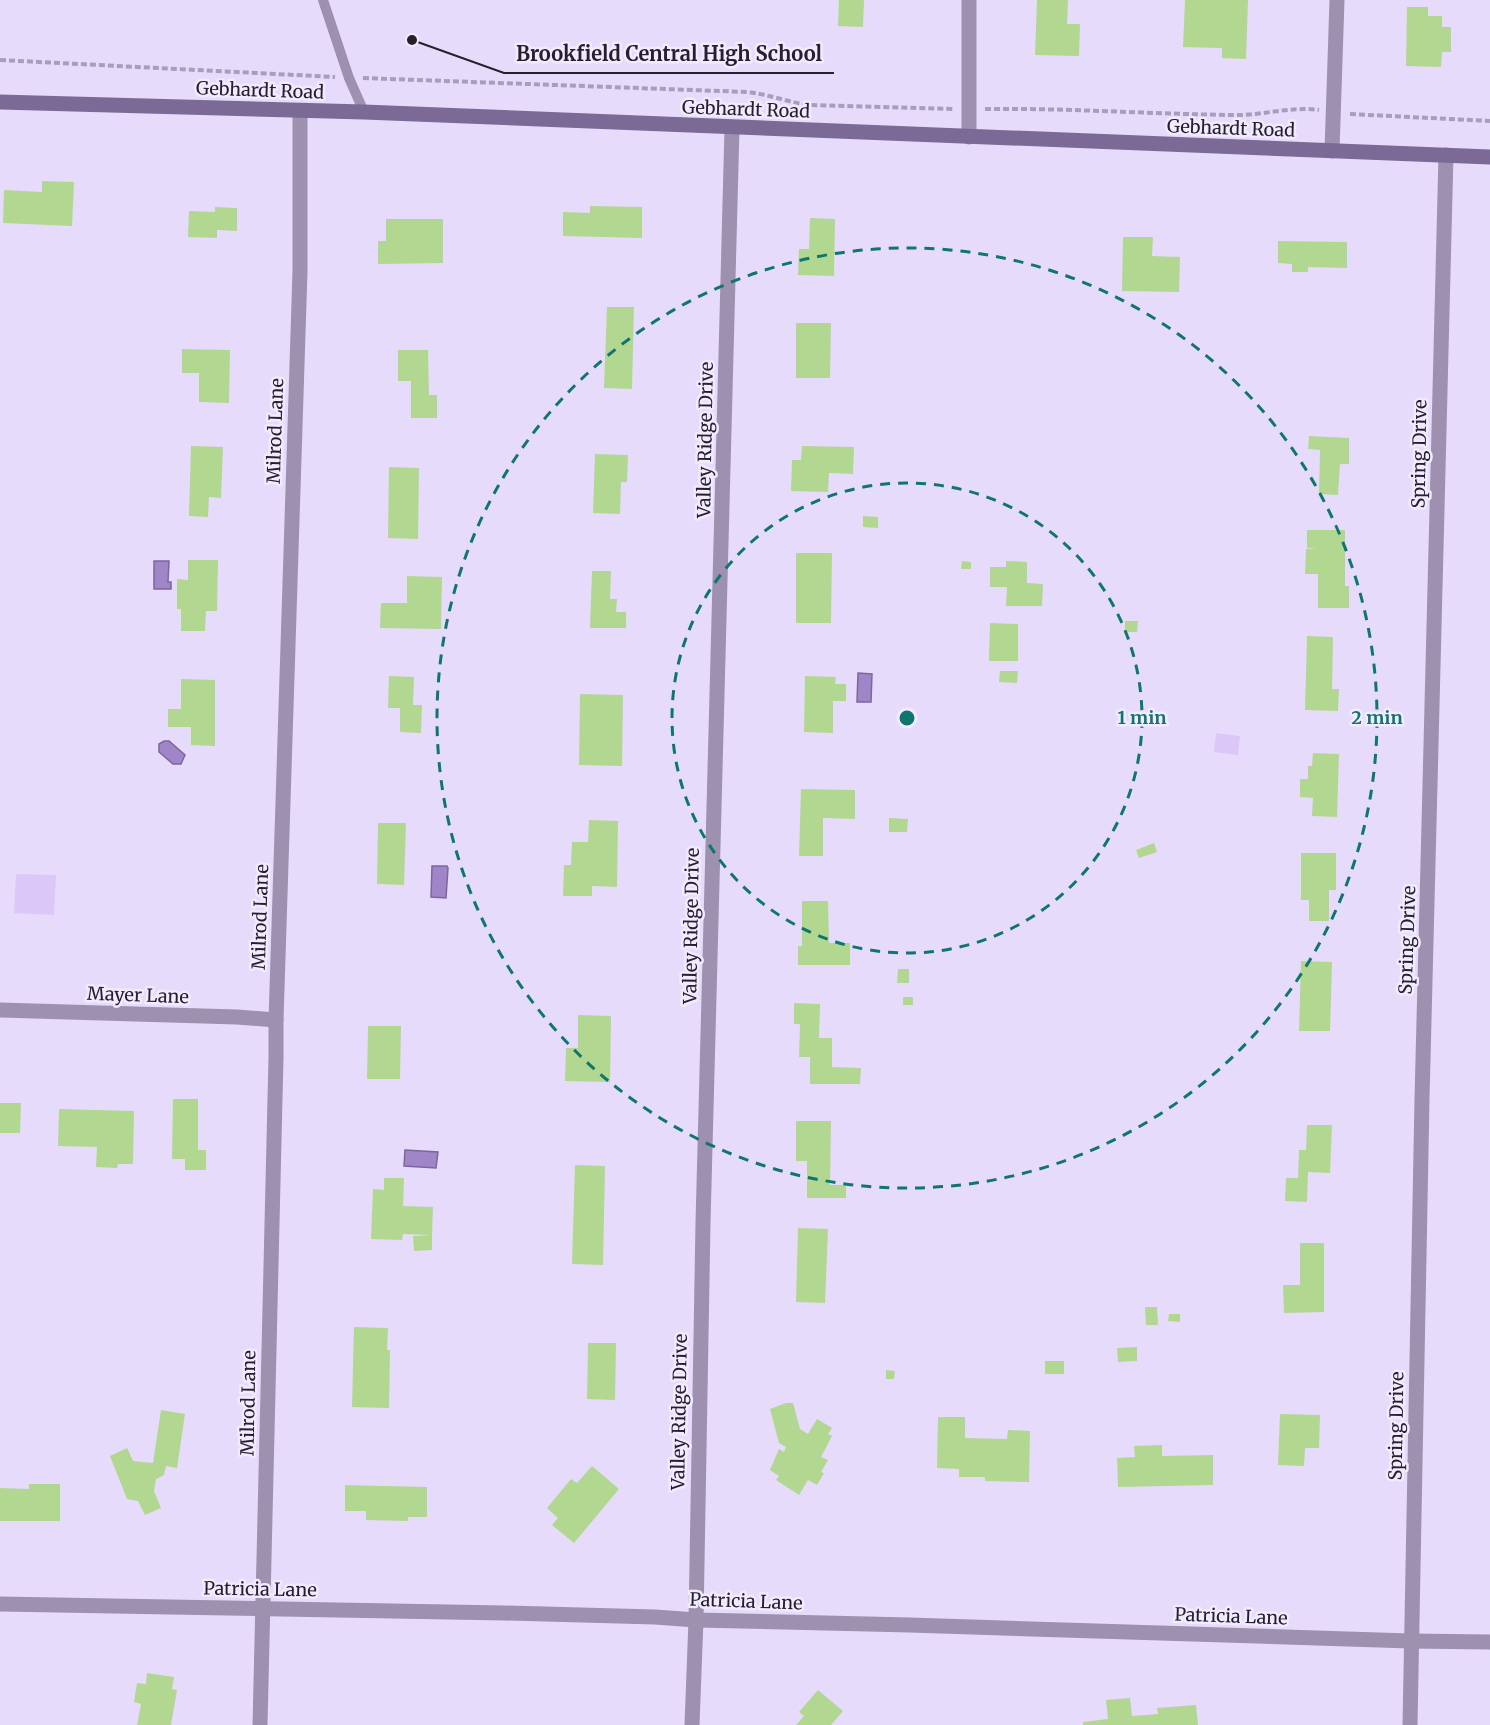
<svg xmlns="http://www.w3.org/2000/svg" width="1490" height="1725" viewBox="0 0 1490 1725" font-family="Merriweather,serif">
  <style>
    .green { fill: #dbc8f9 }
    .water { fill: #a185c9; stroke: #7c679a; stroke-width: 1.5 }
    .building { fill: #b2d791 }
    .lines { fill: none; stroke-linecap: round; stroke-linejoin: round }
    .path { stroke: #a89eb9; stroke-width: 4; stroke-dasharray: 6 3; stroke-linecap: butt }
    .lane { stroke: #9d91af; stroke-width: 10 }
    .street { stroke: #9d91af; stroke-width: 15 }
    .secondary { stroke: #7c6a96; stroke-width: 15 }
    .ring { fill: none; stroke: #0f766e; stroke-width: 3; stroke-dasharray: 10 8 }
    .labels { text-anchor: middle; dominant-baseline: central; stroke-width: 5; stroke-linejoin: round; paint-order: stroke }
    .street-label { font-size: 18px; fill: #25202c; stroke: #f2ebff }
    .centre { fill: #0f766e; stroke: #f2ebff; stroke-width: 3 }
    .ring-label { font-size: 18px; text-anchor: middle; font-weight: bold; fill: #0f766e; stroke: #f2ebff; stroke-width: 5; stroke-linejoin: round; paint-order: stroke }
    .leader { fill: none; stroke: #25202c; stroke-width: 2 }
    .callout-dot { fill: #25202c; stroke: #f2ebff; stroke-width: 2 }
    .callout-label { font-size: 20px; text-anchor: middle; font-weight: bold; fill: #25202c; stroke: #f2ebff; stroke-width: 5; stroke-linejoin: round; paint-order: stroke }
  </style>
  <rect width="100%" height="100%" fill="#e7dbfc"/>
  <!-- green -->
  <g class="green">
    <polygon points="1216,733 1240,736 1238,755 1214,752"/>
    <polygon points="16,874 56,875 54,915 14,913"/>
  </g>
  <!-- water -->
  <g class="water">
    <polygon points="154,561 169,561 168,582 171,582 171,589 154,589"/>
    <polygon points="858,673 872,674 871,702 857,702"/>
    <polygon points="164,741 169,741 185,755 181,764 173,764 159,752 159,744"/>
    <polygon points="432,866 447,866 448,868 446,898 431,897"/>
    <polygon points="405,1150 438,1152 436,1168 404,1166"/>
  </g>
  <!-- building -->
  <g class="building">
    <polygon points="839,0 864,0 863,27 838,26"/>
    <polygon points="1037,0 1068,0 1067,24 1080,24 1079,56 1035,55"/>
    <polygon points="1185,0 1248,0 1246,59 1222,58 1222,48 1183,47"/>
    <polygon points="1407,7 1428,7 1428,16 1442,16 1442,27 1451,27 1451,52 1442,52 1441,67 1406,66"/>
    <polygon points="42,181 74,182 72,226 3,223 4,190 42,192"/>
    <polygon points="590,206 642,207 642,238 563,236 563,212 590,213"/>
    <polygon points="215,207 237,208 237,231 217,230 217,238 188,237 189,211 215,212"/>
    <polygon points="810,218 835,219 834,276 798,275 799,249 809,249"/>
    <polygon points="386,219 443,219 443,263 378,264 378,241 386,241"/>
    <polygon points="1123,237 1153,237 1152,256 1180,257 1179,292 1122,291"/>
    <polygon points="1278,241 1347,242 1347,268 1308,267 1308,272 1292,272 1292,264 1278,263"/>
    <polygon points="607,307 634,307 632,389 604,388"/>
    <polygon points="796,323 831,323 830,378 796,378"/>
    <polygon points="182,349 230,350 229,403 199,402 199,373 182,373"/>
    <polygon points="398,350 428,350 429,395 437,395 437,418 411,418 411,381 398,381"/>
    <polygon points="1309,436 1349,438 1349,464 1340,464 1338,495 1319,494 1320,450 1308,449"/>
    <polygon points="191,446 223,447 221,498 209,497 208,517 189,516"/>
    <polygon points="802,446 854,447 853,474 829,473 828,492 791,491 792,460 801,460"/>
    <polygon points="595,454 628,455 627,482 621,482 620,514 593,513"/>
    <polygon points="389,467 419,468 418,539 388,538"/>
    <polygon points="863,516 878,517 878,528 863,527"/>
    <polygon points="1307,530 1345,530 1345,586 1349,586 1349,608 1318,608 1318,574 1305,574 1306,549 1318,548 1307,548"/>
    <polygon points="796,553 832,553 831,623 796,623"/>
    <polygon points="188,560 218,560 217,611 206,611 205,631 181,631 181,609 177,609 177,579 188,580"/>
    <polygon points="962,561 971,562 971,569 961,569"/>
    <polygon points="1006,561 1027,562 1027,583 1043,584 1042,606 1006,606 1007,587 990,587 990,567 1006,567"/>
    <polygon points="592,571 611,571 610,599 617,599 616,612 626,612 626,628 590,628"/>
    <polygon points="407,576 442,577 441,629 380,628 381,603 407,603"/>
    <polygon points="1125,621 1138,621 1137,632 1125,632"/>
    <polygon points="990,623 1018,624 1018,661 989,661"/>
    <polygon points="1307,636 1333,637 1332,689 1339,689 1338,711 1305,710"/>
    <polygon points="1000,671 1018,671 1017,683 999,682"/>
    <polygon points="389,676 414,677 413,705 422,705 421,733 400,732 400,708 388,708"/>
    <polygon points="805,676 836,677 835,684 846,684 846,701 833,701 833,733 804,732"/>
    <polygon points="181,679 215,680 215,746 191,745 191,727 168,727 168,709 181,709"/>
    <polygon points="580,694 623,695 622,766 579,765"/>
    <polygon points="1313,753 1339,754 1337,817 1312,816 1313,798 1300,797 1300,779 1308,779 1308,766 1312,766"/>
    <polygon points="801,789 855,790 855,819 823,818 823,856 799,856"/>
    <polygon points="889,818 908,819 907,832 889,832"/>
    <polygon points="589,820 618,821 617,887 592,886 592,896 563,896 564,865 571,865 572,842 588,842"/>
    <polygon points="378,823 406,823 404,885 377,884"/>
    <polygon points="1154,843 1157,852 1139,858 1136,850"/>
    <polygon points="1301,853 1336,853 1336,890 1329,890 1329,921 1309,921 1309,900 1301,900"/>
    <polygon points="802,901 828,901 829,943 850,943 850,965 798,965 798,946 802,946"/>
    <polygon points="1301,961 1332,962 1330,1031 1299,1031"/>
    <polygon points="898,969 909,969 909,983 897,983"/>
    <rect x="903" y="997" width="10" height="8"/>
    <polygon points="794,1003 820,1004 819,1038 832,1038 832,1067 861,1068 860,1084 810,1084 810,1057 799,1057 800,1024 794,1024"/>
    <polygon points="578,1015 611,1016 610,1082 565,1081 566,1048 578,1048"/>
    <polygon points="368,1026 401,1026 400,1079 367,1079"/>
    <polygon points="173,1099 198,1099 198,1150 206,1150 206,1170 185,1170 185,1159 172,1159"/>
    <polygon points="0,1103 21,1103 20,1133 0,1133"/>
    <polygon points="59,1109 134,1111 133,1164 118,1164 117,1168 96,1167 97,1147 58,1146"/>
    <polygon points="796,1121 831,1121 830,1185 846,1185 846,1198 807,1198 807,1161 796,1161"/>
    <polygon points="1307,1125 1332,1125 1330,1173 1308,1172 1307,1202 1285,1201 1286,1178 1298,1178 1299,1150 1306,1150"/>
    <polygon points="575,1165 605,1166 603,1265 572,1264"/>
    <polygon points="384,1178 404,1178 403,1206 433,1207 432,1235 403,1234 402,1240 371,1239 373,1189 384,1190"/>
    <polygon points="798,1228 828,1229 825,1303 796,1302"/>
    <polygon points="432,1235 432,1250 414,1251 413,1236"/>
    <polygon points="1300,1243 1324,1243 1324,1312 1284,1313 1283,1285 1300,1285"/>
    <polygon points="1145,1307 1157,1307 1158,1325 1146,1325"/>
    <polygon points="1169,1314 1180,1314 1180,1322 1168,1321"/>
    <polygon points="354,1327 388,1328 387,1350 390,1350 389,1408 352,1407"/>
    <polygon points="588,1343 616,1343 615,1400 587,1399"/>
    <polygon points="1137,1347 1137,1361 1118,1362 1117,1348"/>
    <rect x="1045" y="1361" width="19" height="13"/>
    <polygon points="886,1370 895,1371 894,1379 886,1379"/>
    <polygon points="786,1403 793,1403 800,1429 808,1434 817,1419 832,1428 828,1434 832,1436 821,1457 828,1460 821,1472 824,1473 817,1485 808,1480 799,1495 776,1480 779,1476 770,1470 779,1449 784,1452 786,1447 779,1443 770,1409"/>
    <polygon points="161,1410 185,1414 177,1468 166,1466 164,1475 156,1479 154,1491 161,1508 145,1515 138,1501 127,1499 110,1456 127,1448 133,1461 153,1463"/>
    <polygon points="1280,1414 1320,1415 1319,1448 1305,1448 1304,1466 1278,1465"/>
    <polygon points="938,1417 965,1417 965,1438 1007,1439 1008,1430 1030,1431 1029,1482 985,1481 985,1477 959,1477 959,1469 937,1468"/>
    <polygon points="1162,1445 1162,1456 1213,1455 1213,1485 1118,1487 1117,1458 1135,1457 1134,1446"/>
    <polygon points="592,1466 619,1489 574,1543 552,1525 558,1518 547,1508 571,1479 577,1483"/>
    <polygon points="29,1484 60,1484 60,1521 0,1521 0,1488 29,1489"/>
    <polygon points="345,1485 427,1487 427,1517 408,1517 408,1521 366,1520 366,1511 345,1511"/>
    <polygon points="147,1673 174,1677 172,1689 177,1690 171,1725 137,1725 141,1704 134,1702 137,1683 146,1684"/>
    <polygon points="818,1690 843,1711 831,1725 796,1725 804,1716 799,1712"/>
    <polygon points="1130,1698 1132,1716 1158,1714 1157,1708 1196,1705 1198,1725 1083,1725 1083,1722 1108,1719 1106,1700"/>
  </g>
  <g class="lines">
    <!-- path -->
    <g class="path">
      <polyline points="0,60 335,77"/>
      <path d="M363 78 747 92C768 94 787 102 809 105L954 109"/>
      <path d="M985 109C1068 108 1150 114 1232 115 1261 116 1290 106 1319 110"/>
      <polyline points="1350,114 1490,121"/>
    </g>
    <!-- lane -->
    <polyline class="lane" points="323,0 349,78 364,112"/>
    <!-- street -->
    <g class="street">
      <polyline points="969,137 969,0"/>
      <polyline points="1332,151 1337,0"/>
      <polyline points="0,1010 237,1017 276,1020"/>
      <polyline points="0,1604 504,1613 655,1617 696,1620 910,1625 1410,1641 1490,1642"/>
      <polyline points="260,1725 276,1057 276,1020 300,271 300,111"/>
      <polyline points="692,1725 696,1620 703,1223 732,128"/>
      <polyline points="1410,1725 1422,1099 1446,155"/>
    </g>
    <!-- secondary -->
    <polyline class="secondary" points="0,102 364,112 1490,157"/>
  </g>
  <!-- distance rings -->
  <g class="ring">
    <circle cx="907" cy="718" r="235"/>
    <circle cx="907" cy="718" r="470"/>
  </g>
  <g class="labels">
    <!-- street labels -->
    <g class="street-label">
      <text transform="translate(260 90) rotate(2)">Gebhardt Road</text>
      <text transform="translate(746 109) rotate(2)">Gebhardt Road</text>
      <text transform="translate(1231 128) rotate(2)">Gebhardt Road</text>
      <text transform="translate(275 431) rotate(-88)">Milrod Lane</text>
      <text transform="translate(705 440) rotate(-89)">Valley Ridge Drive</text>
      <text transform="translate(1419 454) rotate(-89)">Spring Drive</text>
      <text transform="translate(260 917) rotate(-88)">Milrod Lane</text>
      <text transform="translate(691 926) rotate(-89)">Valley Ridge Drive</text>
      <text transform="translate(1407 940) rotate(-88)">Spring Drive</text>
      <text transform="translate(138 995) rotate(2)">Mayer Lane</text>
      <text transform="translate(248 1403) rotate(-89)">Milrod Lane</text>
      <text transform="translate(679 1412) rotate(-89)">Valley Ridge Drive</text>
      <text transform="translate(1396 1426) rotate(-89)">Spring Drive</text>
      <text transform="translate(260 1589) rotate(1)">Patricia Lane</text>
      <text transform="translate(746 1601) rotate(2)">Patricia Lane</text>
      <text transform="translate(1231 1616) rotate(2)">Patricia Lane</text>
    </g>
  </g>
  <circle cx="907" cy="718" r="9" class="centre"/>
  <g class="ring-label">
    <text x="1142" y="724">1 min</text>
    <text x="1377" y="724">2 min</text>
  </g>
  <!-- callouts -->
  <path class="leader" d="M412 40L504 73H834"/>
  <circle class="callout-dot" cx="412" cy="40" r="6"/>
  <g class="callout-label">
    <text x="669" y="61">Brookfield Central High School</text>
  </g>
</svg>
